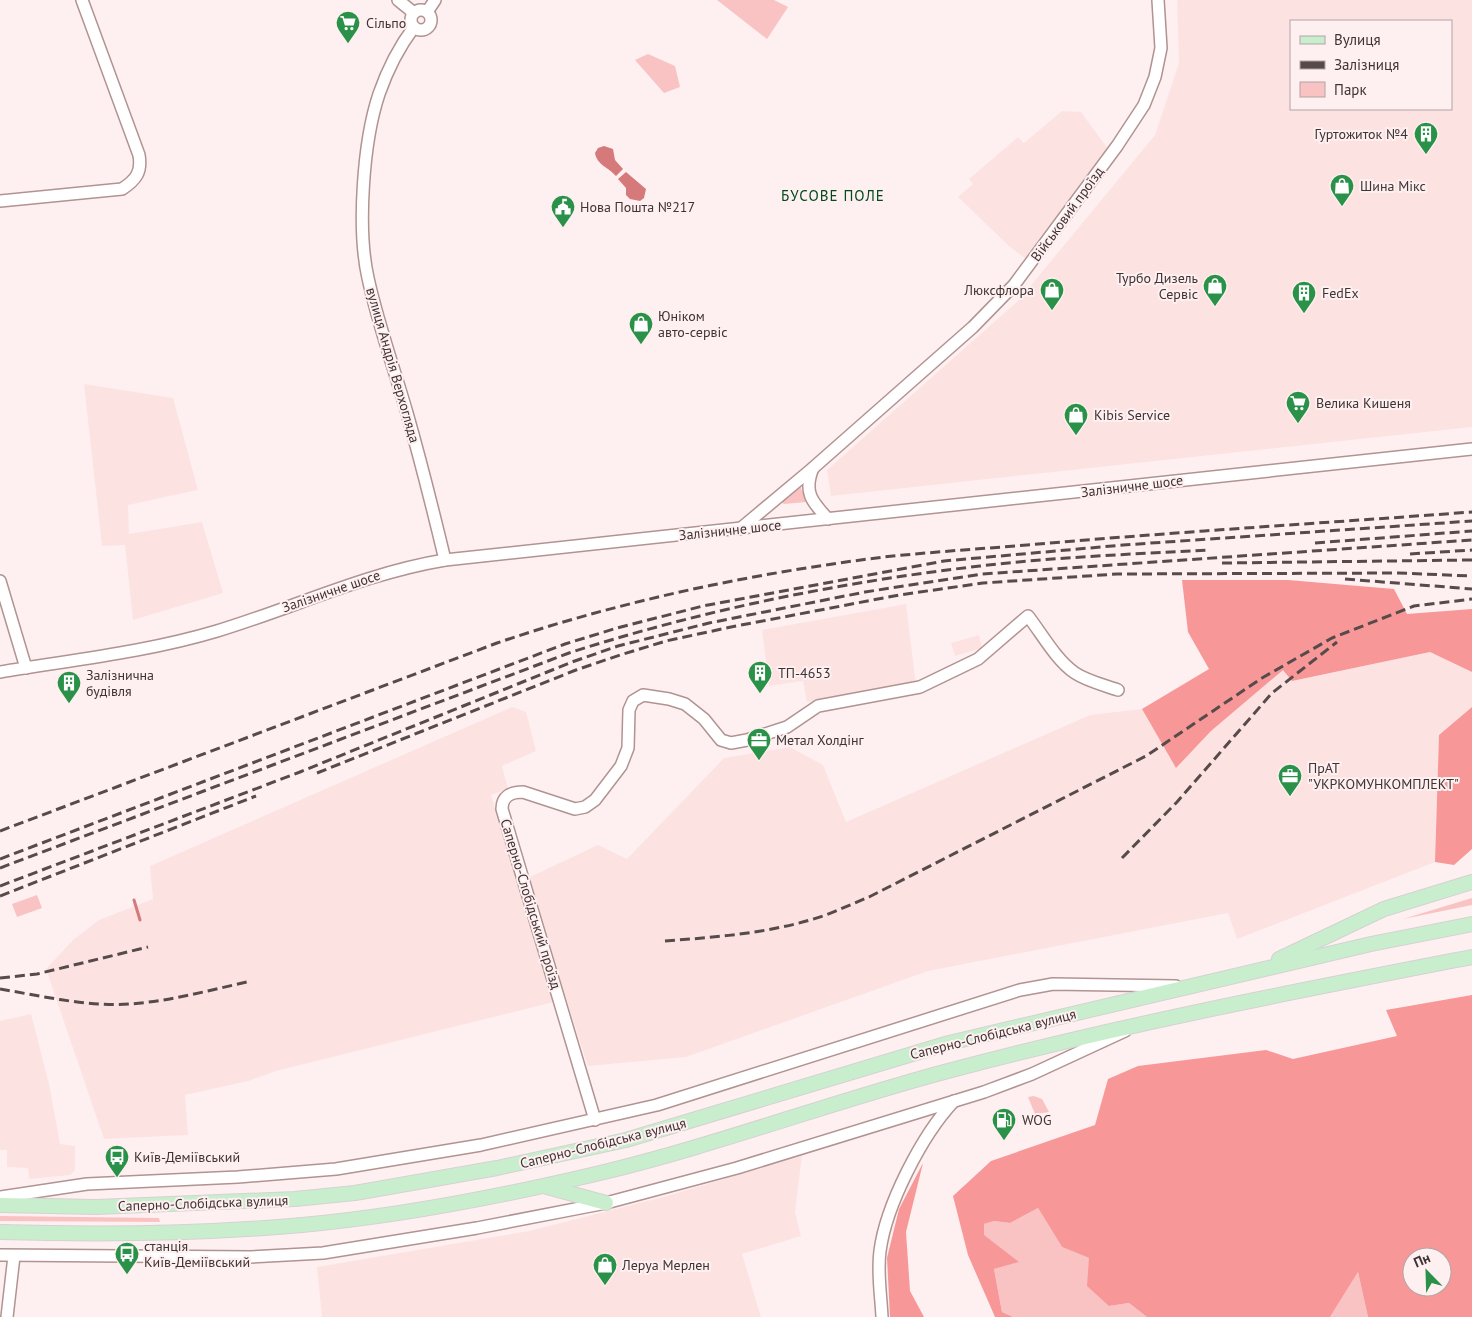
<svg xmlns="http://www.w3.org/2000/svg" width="1472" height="1317" viewBox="0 0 1472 1317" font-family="'PT Sans',sans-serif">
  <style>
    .built { fill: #fce3e2; fill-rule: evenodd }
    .green { fill: #f8c3c2 }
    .forest { fill: #f89798; fill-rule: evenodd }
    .water { fill: #d6797b }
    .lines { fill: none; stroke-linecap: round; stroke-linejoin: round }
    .stream { stroke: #d6797b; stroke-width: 3 }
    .minor-casing { stroke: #b19392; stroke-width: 14 }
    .major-casing { stroke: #d5d2d2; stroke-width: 16 }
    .minor { stroke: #fff; stroke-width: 11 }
    .major { stroke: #c8eece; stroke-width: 14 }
    .rail { stroke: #574a4a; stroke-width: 3; stroke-dasharray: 10 5; stroke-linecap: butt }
    .labels { text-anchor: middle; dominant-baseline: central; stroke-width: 4; stroke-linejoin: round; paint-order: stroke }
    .poi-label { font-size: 14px; fill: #403333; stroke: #fef0f0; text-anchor: start }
    .street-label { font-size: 14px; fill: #403333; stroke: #fef0f0 }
    .neighbourhood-label { font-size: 15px; letter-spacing: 1px; fill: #00491b; stroke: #fef0f0 }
  </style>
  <rect width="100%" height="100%" fill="#fef0f0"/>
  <!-- built -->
  <g class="built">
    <path d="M1177 0H1472V427L831 496 827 470 1018 301 1155 135 1179 63ZM1291 21H1451V109H1291Z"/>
    <polygon points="1062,111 1081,112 1108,149 1026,259 1010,247 958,197 973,184 969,179 1018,137 1024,143"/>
    <polygon points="84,384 173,398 198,490 128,505 129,534 202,522 223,593 133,620 125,545 102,546"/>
    <polygon points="906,604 916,685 807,702 803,681 769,686 762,630"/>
    <polygon points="979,635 982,648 955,656 951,643"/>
    <polygon points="1430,652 1472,672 1472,707 1439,735 1435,862 1237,939 1228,913 928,971 686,1057 588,1066 566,999 276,1071 248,1081 185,1095 188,1135 104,1139 46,969 73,940 99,920 153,899 150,866 512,707 526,712 536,751 502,766 508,789 491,795 517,883 598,845 627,859 724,758 790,747 823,765 846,822 1090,715 1142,709 1176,768 1211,731 1283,670 1293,681"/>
    <polygon points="31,1014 49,1084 60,1144 75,1146 75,1170 70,1175 29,1179 28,1168 7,1167 7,1150 0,1150 0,1021"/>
    <polygon points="802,1156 795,1212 801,1236 742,1254 761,1317 322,1317 317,1267 529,1231 667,1196"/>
  </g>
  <!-- green -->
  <g class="green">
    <polygon points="717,0 774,0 788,7 767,39"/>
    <polygon points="648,54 675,66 680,87 664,93 635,60"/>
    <polygon points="800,485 806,502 784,504 781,502"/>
    <polygon points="37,895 42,908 17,917 12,904"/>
    <polygon points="1472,898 1472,905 1403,919"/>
    <polygon points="1034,1096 1042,1099 1049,1112 1035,1114 1028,1097"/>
    <polygon points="1038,1208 1062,1247 1089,1258 1109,1306 1129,1303 1147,1317 1013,1317 1002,1312 994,1269 1018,1262 983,1235 984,1224 994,1221 1010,1223"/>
    <polygon points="0,1216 159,1218 160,1222 0,1221"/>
    <polygon points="1358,1272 1368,1317 1330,1317"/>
  </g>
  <!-- forest -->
  <g class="forest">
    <polygon points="1182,580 1288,580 1394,589 1407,614 1472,609 1472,672 1430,652 1292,681 1283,670 1211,731 1176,768 1142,709 1209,669 1188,632"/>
    <polygon points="1472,707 1472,849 1454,865 1435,862 1439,735"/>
    <path d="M1472 995V1317H1368L1358 1272 1330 1317H1147L1129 1303 1109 1306 1087 1286 1089 1258 1062 1247 1038 1208 1010 1223 994 1221 984 1224V1235L1019 1262 994 1269 1002 1312 1013 1317H995L968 1255 953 1196 991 1161 1095 1125 1108 1079 1138 1066 1266 1050 1293 1059 1397 1036 1386 1010ZM1412 1257H1442V1287H1412Z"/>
    <polygon points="923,1163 906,1232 910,1291 924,1317 890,1317 887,1258 899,1209"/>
  </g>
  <!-- water -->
  <g class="water">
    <path d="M604 146 613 149 615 160 623 169 616 176C608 167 597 165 595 153L598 148Z"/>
    <polygon points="626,172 646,189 644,198 640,201 630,199 626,195 626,188 618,179"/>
  </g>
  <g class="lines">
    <!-- stream -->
    <polyline class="stream" points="134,900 140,920"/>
    <defs>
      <g id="minor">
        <polyline points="398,0 414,13"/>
        <circle cx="421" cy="20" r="10"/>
        <polyline points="427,12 435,0"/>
        <path d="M414 27C399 47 387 71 379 94 363 142 357 229 368 278 378 324 394 368 407 413 421 462 433 510 445 560"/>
        <path d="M0 201 122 189C136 180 142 172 139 155L82 0"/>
        <path d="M813 468C803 492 812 502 828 519"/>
        <polyline points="740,529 813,468 973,327 1014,285 1117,146 1144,105 1155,77 1161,48 1158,0"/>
        <polyline points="0,581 26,668"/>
        <path d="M0 672C72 660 147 652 217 631 293 608 366 573 445 560L1472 449"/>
        <path d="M595 1120 502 809C502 796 511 792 523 792L575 809 585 807 595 800 621 766 628 748 629 710 633 701 643 695 669 699 685 704 704 719 721 740 731 743 747 740 787 727 818 706 920 687 978 659 1028 616C1042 634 1056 660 1075 673 1087 681 1104 685 1118 690"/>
        <polyline points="0,1197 87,1184 238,1177 336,1169 481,1145 657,1105 1020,990 1053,984 1176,986"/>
        <polyline points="0,1255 250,1257 323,1253 477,1228 606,1203 737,1168 984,1092 1032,1074 1125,1031"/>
        <polyline points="7,1317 14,1256"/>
        <path d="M882 1317C881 1295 877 1273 880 1251 886 1205 922 1135 954 1101"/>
      </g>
      <g id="major">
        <polyline points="1279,959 1384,909 1472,882"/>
        <polyline points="547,1187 606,1203"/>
        <polyline points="0,1205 96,1207 295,1199 355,1193 497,1168 626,1140 949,1043 1371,944 1472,924"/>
        <path d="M0 1232C100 1235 202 1234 302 1225 402 1216 503 1196 600 1173 717 1145 831 1102 948 1071 1120 1025 1297 991 1472 957"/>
      </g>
    </defs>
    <!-- minor casing -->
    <use href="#minor" class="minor-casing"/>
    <!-- major casing -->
    <use href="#major" class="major-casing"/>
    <!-- minor -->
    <use href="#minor" class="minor"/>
    <!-- major -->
    <use href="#major" class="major"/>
    <!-- rail -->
    <g class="rail">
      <polyline points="1315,543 1472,531"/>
      <polyline points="1410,554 1472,550"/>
      <polyline points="1222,563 1472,560"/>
      <polyline points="1345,579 1472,589"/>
      <polyline points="317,773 576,670 620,655 666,641 731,627 899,595 983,583 1117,574 1398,573 1472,576"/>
      <path d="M0 831 497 643C620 601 754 573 884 557 931 552 979 549 1027 545 1175 532 1324 523 1472 512"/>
      <polyline points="1122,858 1177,802 1272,693 1337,642"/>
      <polyline points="0,859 565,644 617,628 703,606 944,561 1123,545 1472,521"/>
      <path d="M0 868 569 653C702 610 841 582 980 566 1056 557 1134 554 1210 550"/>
      <polyline points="0,886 300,772 572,662 618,646 709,623 865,592 982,574 1472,540"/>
      <polyline points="0,896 256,796"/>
      <path d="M665 941C718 937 772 933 823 916 839 910 854 903 869 897L1146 756 1262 678 1332 638 1414 606 1472 599"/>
      <polyline points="0,978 37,974 148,947"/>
      <path d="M0 989C42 996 87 1007 130 1004 171 1001 211 990 251 981"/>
    </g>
  </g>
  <!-- icons -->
  <defs>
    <symbol id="supermarket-pin" viewBox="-11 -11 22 30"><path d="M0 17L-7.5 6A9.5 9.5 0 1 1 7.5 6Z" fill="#2a9148" stroke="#fef0f0"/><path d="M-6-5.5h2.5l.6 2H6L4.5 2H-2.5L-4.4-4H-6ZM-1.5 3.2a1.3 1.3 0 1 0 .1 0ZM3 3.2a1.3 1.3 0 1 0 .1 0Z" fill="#fff"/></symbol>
    <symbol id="building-pin" viewBox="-11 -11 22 30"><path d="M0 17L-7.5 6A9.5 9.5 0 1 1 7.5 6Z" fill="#2a9148" stroke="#fef0f0"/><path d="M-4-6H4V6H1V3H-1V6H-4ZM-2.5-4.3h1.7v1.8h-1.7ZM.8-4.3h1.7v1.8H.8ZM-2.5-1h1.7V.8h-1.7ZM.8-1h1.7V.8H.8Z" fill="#fff"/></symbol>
    <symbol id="shop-pin" viewBox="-11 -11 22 30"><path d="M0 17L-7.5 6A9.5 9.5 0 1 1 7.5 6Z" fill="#2a9148" stroke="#fef0f0"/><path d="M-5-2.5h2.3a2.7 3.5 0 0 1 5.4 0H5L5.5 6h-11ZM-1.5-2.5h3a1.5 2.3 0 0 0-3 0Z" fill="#fff"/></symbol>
    <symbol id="civic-pin" viewBox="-11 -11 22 30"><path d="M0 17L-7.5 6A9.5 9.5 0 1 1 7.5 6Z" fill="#2a9148" stroke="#fef0f0"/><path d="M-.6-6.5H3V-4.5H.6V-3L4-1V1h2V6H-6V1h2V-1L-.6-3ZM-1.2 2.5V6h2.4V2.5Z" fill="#fff"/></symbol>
    <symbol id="office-pin" viewBox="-11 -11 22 30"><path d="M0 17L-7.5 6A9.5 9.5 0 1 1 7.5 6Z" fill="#2a9148" stroke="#fef0f0"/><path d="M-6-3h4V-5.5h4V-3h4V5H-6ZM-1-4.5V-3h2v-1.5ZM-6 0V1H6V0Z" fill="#fff"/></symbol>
    <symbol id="fuel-pin" viewBox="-11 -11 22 30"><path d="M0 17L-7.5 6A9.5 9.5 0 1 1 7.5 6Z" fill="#2a9148" stroke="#fef0f0"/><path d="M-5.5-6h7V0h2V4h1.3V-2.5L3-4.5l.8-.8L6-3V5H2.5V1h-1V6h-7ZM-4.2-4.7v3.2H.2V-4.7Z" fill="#fff"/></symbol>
    <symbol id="bus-pin" viewBox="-11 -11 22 30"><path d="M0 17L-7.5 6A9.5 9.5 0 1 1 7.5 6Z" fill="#2a9148" stroke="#fef0f0"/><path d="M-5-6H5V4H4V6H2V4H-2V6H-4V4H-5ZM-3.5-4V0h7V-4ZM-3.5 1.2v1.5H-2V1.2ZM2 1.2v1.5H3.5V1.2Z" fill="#fff"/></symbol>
  </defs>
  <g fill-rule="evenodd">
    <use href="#supermarket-pin" x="334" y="9" width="28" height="38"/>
    <use href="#building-pin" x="1412" y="120" width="28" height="38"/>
    <use href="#shop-pin" x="1328" y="172" width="28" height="38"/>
    <use href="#civic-pin" x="549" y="193" width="28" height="38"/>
    <use href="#shop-pin" x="1201" y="272" width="28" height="38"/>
    <use href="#shop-pin" x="1038" y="276" width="28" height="38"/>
    <use href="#building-pin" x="1290" y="279" width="28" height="38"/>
    <use href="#shop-pin" x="627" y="310" width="28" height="38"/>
    <use href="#supermarket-pin" x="1284" y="389" width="28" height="38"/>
    <use href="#shop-pin" x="1062" y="401" width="28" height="38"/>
    <use href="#building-pin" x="746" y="659" width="28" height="38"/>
    <use href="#building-pin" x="55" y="669" width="28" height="38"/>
    <use href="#office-pin" x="745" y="726" width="28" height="38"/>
    <use href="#office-pin" x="1276" y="762" width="28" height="38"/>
    <use href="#fuel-pin" x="990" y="1106" width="28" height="38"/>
    <use href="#bus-pin" x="103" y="1143" width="28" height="38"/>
    <use href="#bus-pin" x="113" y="1240" width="28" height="38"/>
    <use href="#shop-pin" x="591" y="1251" width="28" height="38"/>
  </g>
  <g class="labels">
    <!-- poi labels -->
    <g class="poi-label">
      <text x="366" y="23">Сільпо</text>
      <text x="1408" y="134" text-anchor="end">Гуртожиток №4</text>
      <text x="1360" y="186">Шина Мікс</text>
      <text x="580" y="207">Нова Пошта №217</text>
      <text x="1198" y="278" text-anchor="end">Турбо Дизель<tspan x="1198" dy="16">Сервіс</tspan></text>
      <text x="1034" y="290" text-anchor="end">Люксфлора</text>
      <text x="1322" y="293">FedEx</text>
      <text x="658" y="316">Юніком<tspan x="658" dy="16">авто-сервіс</tspan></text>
      <text x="1316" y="403">Велика Кишеня</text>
      <text x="1094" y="415">Kibis Service</text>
      <text x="778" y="673">ТП-4653</text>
      <text x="86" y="675">Залізнична<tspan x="86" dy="16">будівля</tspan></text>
      <text x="776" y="740">Метал Холдінг</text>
      <text x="1308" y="768">ПрАТ<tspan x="1308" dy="16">"УКРКОМУНКОМПЛЕКТ"</tspan></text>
      <text x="1022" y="1120">WOG</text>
      <text x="134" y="1157">Київ-Деміївський</text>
      <text x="144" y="1246">станція<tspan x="144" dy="16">Київ-Деміївський</tspan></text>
      <text x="622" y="1265">Леруа Мерлен</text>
    </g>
    <!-- street labels -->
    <g class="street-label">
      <text transform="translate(1067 214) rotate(-54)">Військовий проїзд</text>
      <text transform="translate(393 365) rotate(74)">вулиця Андрія Верхогляда</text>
      <text transform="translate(1132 486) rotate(-7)">Залізничне шосе</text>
      <text transform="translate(730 530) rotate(-6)">Залізничне шосе</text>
      <text transform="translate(331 591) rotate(-19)">Залізничне шосе</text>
      <text transform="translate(531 904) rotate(73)">Саперно-Слобідський проїзд</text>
      <text transform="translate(993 1034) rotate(-14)">Саперно-Слобідська вулиця</text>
      <text transform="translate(603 1143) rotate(-14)">Саперно-Слобідська вулиця</text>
      <text transform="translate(203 1203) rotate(-2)">Саперно-Слобідська вулиця</text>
    </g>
    <!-- neighbourhood labels -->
    <g class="neighbourhood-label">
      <text x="833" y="195">БУСОВЕ ПОЛЕ</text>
    </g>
  </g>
  <!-- legend -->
  <rect x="1290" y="20" width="162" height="90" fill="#fef0f0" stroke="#b2a4a4"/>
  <rect x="1300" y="36" width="25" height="8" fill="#c8eece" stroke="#b2a4a4"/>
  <text x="1334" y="45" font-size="15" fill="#403333">Вулиця</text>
  <rect x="1300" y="61" width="25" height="8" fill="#574a4a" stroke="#b2a4a4"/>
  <text x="1334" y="70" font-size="15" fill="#403333">Залізниця</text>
  <rect x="1300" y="82" width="25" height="15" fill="#f8c3c2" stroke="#b2a4a4"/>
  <text x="1334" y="95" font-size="15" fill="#403333">Парк</text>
  <!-- north arrow -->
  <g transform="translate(1427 1272) rotate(337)"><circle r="24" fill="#fef0f0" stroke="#b2a4a4"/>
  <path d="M0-4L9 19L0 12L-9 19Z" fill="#2a9148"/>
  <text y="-8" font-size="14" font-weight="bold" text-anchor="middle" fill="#403333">Пн</text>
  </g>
</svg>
